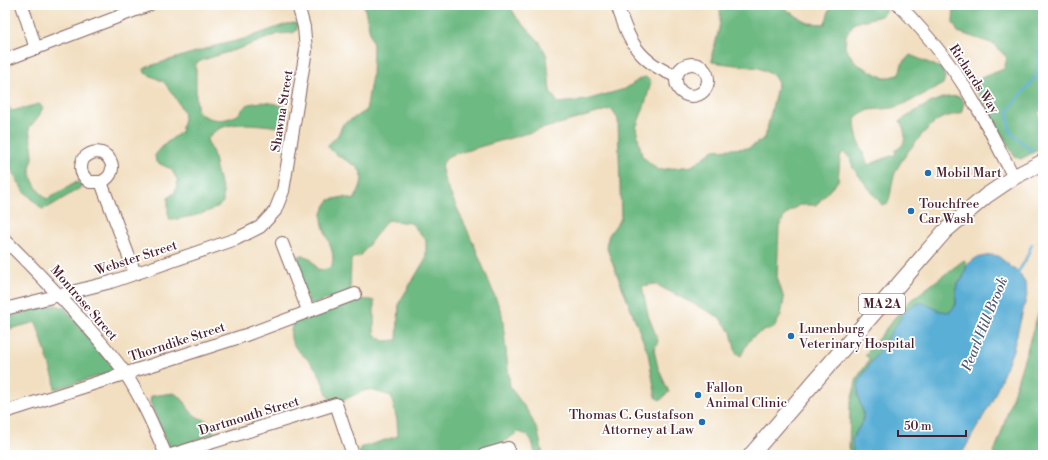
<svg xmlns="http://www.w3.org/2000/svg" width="1048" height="460" viewBox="0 0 1048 460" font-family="'Libre Bodoni',serif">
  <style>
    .forest { fill: #6eba83; stroke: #5c6c57 }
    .water { fill: #5aafd6; stroke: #526780 }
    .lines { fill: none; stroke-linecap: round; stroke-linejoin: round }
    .stream { stroke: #5aafd6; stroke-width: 2.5 }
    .minor-casing { stroke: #856260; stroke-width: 14 }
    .major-casing { stroke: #856260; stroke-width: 17 }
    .minor { stroke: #fff; stroke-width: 12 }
    .major { stroke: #fff; stroke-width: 15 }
    .poi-dot { fill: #1f6fb2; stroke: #fff; stroke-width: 1.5 }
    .labels { text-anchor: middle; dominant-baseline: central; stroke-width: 3.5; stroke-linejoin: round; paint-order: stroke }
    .shield { fill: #fff; stroke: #80626b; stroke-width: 1 }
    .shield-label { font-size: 12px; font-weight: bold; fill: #4a1f2b }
    .street-label { font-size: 13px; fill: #4a1f2b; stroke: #fff }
    .poi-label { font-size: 13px; fill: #4a1f2b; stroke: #fff; text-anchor: start }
    .water-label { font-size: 14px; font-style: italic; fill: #50596f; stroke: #fff }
  </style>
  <rect width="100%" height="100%" fill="#fff"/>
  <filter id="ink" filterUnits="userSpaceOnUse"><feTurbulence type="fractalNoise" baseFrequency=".025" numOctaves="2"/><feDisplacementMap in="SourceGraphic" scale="8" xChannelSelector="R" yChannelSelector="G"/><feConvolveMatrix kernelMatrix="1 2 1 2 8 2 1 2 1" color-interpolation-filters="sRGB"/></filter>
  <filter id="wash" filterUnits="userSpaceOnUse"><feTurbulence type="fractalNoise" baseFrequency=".012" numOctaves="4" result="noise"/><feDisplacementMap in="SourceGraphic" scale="16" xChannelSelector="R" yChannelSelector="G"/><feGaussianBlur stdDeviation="0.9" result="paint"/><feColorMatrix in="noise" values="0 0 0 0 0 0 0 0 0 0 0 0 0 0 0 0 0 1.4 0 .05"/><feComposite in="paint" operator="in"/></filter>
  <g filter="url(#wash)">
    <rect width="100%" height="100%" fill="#f2dfc1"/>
    <!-- forest -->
    <g class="forest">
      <path d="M364 5H509L517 18 539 41 547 56 550 91 558 103 586 100 625 89 641 78 646 77 651 82 645 104 636 128 642 156 658 170 692 166 714 150 749 148 765 138 778 83 773 75 759 68 712 62C711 49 715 48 717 37 720 26 721 16 720 5H779L808 23 825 24 831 5H883L886 10 881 16 854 23 846 35 845 48 857 64 884 78 899 75 902 64 910 55 941 68 945 77 943 84 909 102 893 108 869 110 856 117C852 129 863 153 868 165L896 154 895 150C908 146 906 131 900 121 917 111 939 93 960 97L964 103 961 113C954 115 946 116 940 119 928 124 900 160 895 173 891 182 892 193 888 203L882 205 853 168 850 157 843 152 840 157 838 181 816 205H799L785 215 779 227 777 277 784 299 781 315 774 328C753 333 750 337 741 356L736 353 731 332 719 317 655 284 642 286 648 315 658 341 654 350 658 368 669 392 661 400 656 398 648 353 606 246 609 235 621 218 618 119 611 109 448 156 441 166 445 182 475 247 502 314 510 387 529 413 538 432 543 455H535C533 442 532 435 518 432L501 444 462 455H359L360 448 398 436 397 420 391 396C385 394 376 391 369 390 357 390 346 405 329 398 325 389 322 378 316 369 305 352 284 349 293 323 314 314 352 294 374 301V334L384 341 397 340 399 303 426 258V240L411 223 387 220 361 255 351 259 350 292 310 305 294 265 295 259 301 255 310 258 317 269 324 270 331 267C339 252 320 231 322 214 323 209 327 204 329 200L344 197 354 200C376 161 347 168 327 146L338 135 343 124 366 111 372 76 373 46Z"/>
      <polygon points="954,5 1043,5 1043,109 1038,112 1043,127 1043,147 1021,159 1015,157 973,84 973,81 1004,69 1007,58 994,44 958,32 953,23"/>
      <path d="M295 23 297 24V30L293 33 278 34 244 47 203 60 196 63V98L198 113C209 119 218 122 230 118 233 117 236 116 239 114 242 110 245 105 250 104 261 100 277 103 287 108 287 115 286 121 281 127 259 125 220 117 207 140L213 153 217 173 223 191V202C214 213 185 218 170 220L168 213V198L175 192 178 181 171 169 156 162 155 155 165 144 181 132 184 118 183 111 175 97 164 82 145 73 144 69 150 66 215 46 244 39 287 24Z"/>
      <path d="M5 103 12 111 39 104 43 107 39 116 29 128C30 138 33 147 33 157 33 161 30 165 30 169 30 179 39 194 47 199L77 182 82 185 80 188 49 207 42 209 23 190 5 159Z"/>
      <path d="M964 260 967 265C966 269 965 274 963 277 961 281 957 283 956 288 955 293 957 300 955 306 950 320 928 306 919 303L858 396 863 412V421L857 431 853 452V455H849L850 406 857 378 870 359 865 355 897 315 911 300Z"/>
      <polygon points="1043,298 1043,455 993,455 1001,434"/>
      <polygon points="56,305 65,308 114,368 113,372 55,389 54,379 36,322 5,330 5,318 38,308"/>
      <path d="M174 393C176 395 180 396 182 399 186 402 187 408 191 412 202 423 208 415 214 433L176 448H169L150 402 151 396Z"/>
    </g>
    <!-- water -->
    <polygon class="water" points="991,255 998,256 1021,275 1026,285 1027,295 1013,350 992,401 961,455 853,455 852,439 863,421 863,412 858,396 858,387 860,379 906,310 916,304 923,303 940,311 950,312 956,305 956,288 958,284 963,278 967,265 976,258"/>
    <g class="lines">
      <!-- stream -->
      <g class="stream">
        <polyline points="1042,5 1043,8"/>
        <polyline points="1032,151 1010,132 1008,111 1037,75 1043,17"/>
        <polyline points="1041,174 1043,177"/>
        <polyline points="1017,274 1025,261 1032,244"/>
      </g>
    </g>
  </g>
  <g filter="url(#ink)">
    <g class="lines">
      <defs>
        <g id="minor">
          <polyline points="22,5 36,49"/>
          <path d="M617 5C630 42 637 61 676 76"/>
          <path d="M899 5C928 35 954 67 975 104 989 127 1000 152 1014 177"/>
          <polyline points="5,60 149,5"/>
          <circle cx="692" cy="80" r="16"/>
          <path d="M101 182H90C81 176 79 169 83 159 103 138 126 171 101 182L135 273"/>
          <path d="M5 240C30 264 53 289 77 315 93 333 111 353 125 373 142 399 154 427 166 455"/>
          <polyline points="282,243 308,310"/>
          <polyline points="5,309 111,282 236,239 260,227 275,211 283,191 306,50 304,27 298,5"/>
          <polyline points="5,412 246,335 355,294"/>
          <polyline points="171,455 336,404 353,455"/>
          <polyline points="484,455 508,448"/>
        </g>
        <polyline id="major" points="751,455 945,231 986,196 1014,177 1043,162"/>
      </defs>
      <!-- minor casing -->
      <use href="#minor" class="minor-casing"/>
      <!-- major casing -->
      <use href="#major" class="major-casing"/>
      <!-- minor -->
      <use href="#minor" class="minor"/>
      <!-- major -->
      <use href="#major" class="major"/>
    </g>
  </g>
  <!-- markers -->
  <g class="poi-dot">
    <circle cx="928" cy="173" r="4"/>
    <circle cx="911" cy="211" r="4"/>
    <circle cx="791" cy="336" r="4"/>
    <circle cx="698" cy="395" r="4"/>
    <circle cx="702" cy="422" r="4"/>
  </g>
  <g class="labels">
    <!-- shield labels -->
    <rect class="shield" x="859" y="294" width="46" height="20" rx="3"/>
    <g class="shield-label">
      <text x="882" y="304">MA 2A</text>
    </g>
    <!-- street labels -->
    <g class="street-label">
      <text transform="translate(974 79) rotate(57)">Richards Way</text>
      <text transform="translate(282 111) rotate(-81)">Shawna Street</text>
      <text transform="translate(136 258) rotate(-18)">Webster Street</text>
      <text transform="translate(84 303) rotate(49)">Montrose Street</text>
      <text transform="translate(177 342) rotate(-18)">Thorndike Street</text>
      <text transform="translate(249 416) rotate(-17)">Dartmouth Street</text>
    </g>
    <!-- poi labels -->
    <g class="poi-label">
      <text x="936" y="173">Mobil Mart</text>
      <text x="919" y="204">Touchfree<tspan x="919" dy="15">Car Wash</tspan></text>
      <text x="799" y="329">Lunenburg<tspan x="799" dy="15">Veterinary Hospital</tspan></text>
      <text x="706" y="388">Fallon<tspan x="706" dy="15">Animal Clinic</tspan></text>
      <text x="694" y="415" text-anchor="end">Thomas C. Gustafson<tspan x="694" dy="15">Attorney at Law</tspan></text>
    </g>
    <!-- water labels -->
    <g class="water-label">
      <text transform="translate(985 324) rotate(-68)">Pearl Hill Brook</text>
    </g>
  </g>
  <!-- margin -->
  <rect width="1048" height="460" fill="none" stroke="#fff" stroke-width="20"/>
  <!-- scale -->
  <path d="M898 430v6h68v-6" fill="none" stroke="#4a1f2b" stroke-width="2"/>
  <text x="904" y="430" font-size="12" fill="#4a1f2b" stroke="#ffffff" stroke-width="3" paint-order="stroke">50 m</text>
</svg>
